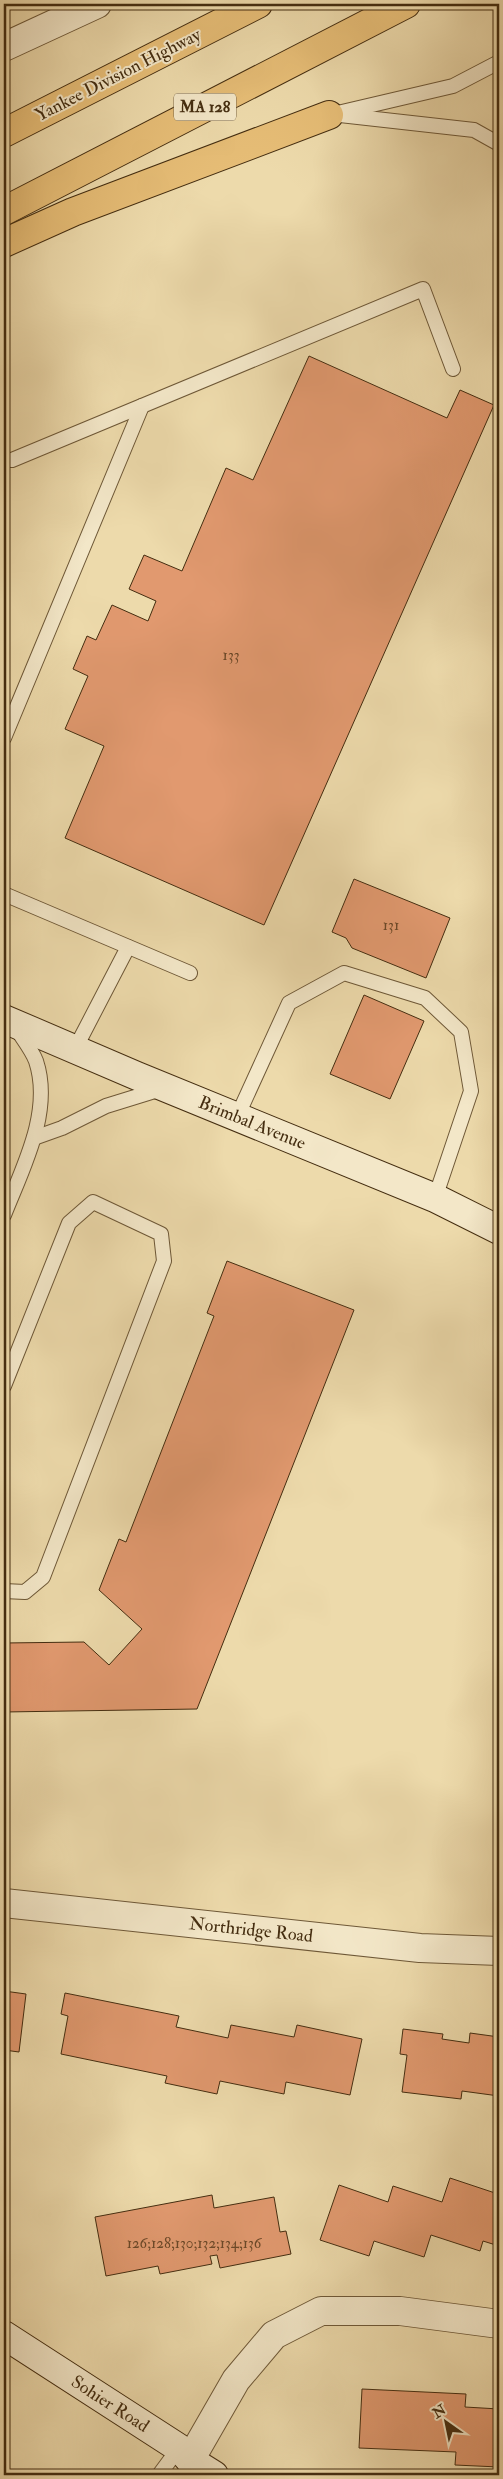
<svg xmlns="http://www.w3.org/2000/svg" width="503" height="2479" viewBox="0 0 503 2479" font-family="'IM FELL Double Pica',serif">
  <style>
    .building { fill: #e1996f; stroke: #442d10 }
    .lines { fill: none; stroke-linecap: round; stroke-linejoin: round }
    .service-casing { stroke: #6e5837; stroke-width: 16 }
    .minor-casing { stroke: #6e5837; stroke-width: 30 }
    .secondary-casing { stroke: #442d10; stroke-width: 30 }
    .motorway-casing { stroke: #442d10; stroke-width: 30 }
    .service { stroke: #f3e7c8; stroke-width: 14 }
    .minor { stroke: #f3e7c8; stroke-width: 28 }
    .secondary { stroke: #f3e7c8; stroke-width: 28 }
    .motorway { stroke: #e6bd76; stroke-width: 28 }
    .labels { text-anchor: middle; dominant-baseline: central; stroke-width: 4; stroke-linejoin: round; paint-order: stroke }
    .number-label { font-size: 15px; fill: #6b4828 }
    .shield { fill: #f3e7c8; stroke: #786547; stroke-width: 1 }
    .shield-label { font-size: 16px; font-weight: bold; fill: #442d10 }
    .street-label { font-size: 18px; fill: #442d10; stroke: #f3e7c8 }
  </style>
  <rect width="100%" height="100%" fill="#eddaab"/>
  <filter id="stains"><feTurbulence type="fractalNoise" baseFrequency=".004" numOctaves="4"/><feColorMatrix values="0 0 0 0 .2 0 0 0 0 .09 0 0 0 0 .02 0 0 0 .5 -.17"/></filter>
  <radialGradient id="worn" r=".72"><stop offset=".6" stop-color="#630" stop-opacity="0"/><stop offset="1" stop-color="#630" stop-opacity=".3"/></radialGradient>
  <!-- building -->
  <g class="building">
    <polygon points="309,356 447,418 460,390 494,405 264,925 65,838 104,746 65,729 88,676 73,669 87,636 96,640 112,605 148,621 156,601 129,589 144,555 182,571 226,468 253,480"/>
    <polygon points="354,879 450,918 426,978 352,948 346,938 332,932"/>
    <polygon points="364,995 424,1021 390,1099 330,1074"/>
    <polygon points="227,1261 354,1310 197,1709 4,1712 4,1643 84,1642 109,1665 142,1629 99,1590 119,1539 126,1542 214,1316 207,1313"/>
    <polygon points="4,1991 26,1994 19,2052 4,2050"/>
    <polygon points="65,1993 179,2016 176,2027 228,2038 231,2025 294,2037 297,2025 362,2039 350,2095 286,2082 284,2094 220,2081 217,2094 165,2083 167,2076 61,2054 68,2016 61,2014"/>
    <polygon points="403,2029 443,2034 442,2039 469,2043 470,2033 499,2037 499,2096 462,2091 461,2099 402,2092 407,2055 400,2054"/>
    <polygon points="450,2178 498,2194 499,2190 499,2246 483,2241 480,2251 431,2235 424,2257 374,2241 369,2256 320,2240 339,2185 388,2202 393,2186 442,2202"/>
    <polygon points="212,2195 214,2208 274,2197 280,2232 286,2231 291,2254 220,2268 217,2255 210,2256 212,2264 160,2274 158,2266 106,2276 95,2217"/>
    <polygon points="362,2389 466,2394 465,2407 499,2409 499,2467 455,2465 456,2452 359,2448"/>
  </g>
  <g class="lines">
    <defs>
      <g id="service">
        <polyline points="329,115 453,86 499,62"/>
        <polyline points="340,115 474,130 499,144"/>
        <polyline points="12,460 423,289 453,369"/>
        <polyline points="4,738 142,406"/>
        <polyline points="4,894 190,973"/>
        <polyline points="75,1049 128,947"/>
        <polyline points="237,1117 289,1003 344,973 425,998 461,1032 471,1091 435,1198"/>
        <polyline points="34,1138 62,1128 106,1106 161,1089"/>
        <path d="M4 1215C22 1169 53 1112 36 1061 32 1050 23 1039 16 1028"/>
        <polyline points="4,1386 69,1223 93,1202 161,1234 164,1261 43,1577 25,1592 4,1591"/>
        <polyline points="159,2475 179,2448"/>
      </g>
      <g id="minor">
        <polyline points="4,47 97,4"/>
        <polyline points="4,1903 420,1948 499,1951"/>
        <polyline points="190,2460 236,2380 274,2335 321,2311 400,2311 499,2324"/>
      </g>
      <g id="secondary">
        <polyline points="4,1019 137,1076 435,1198 499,1230"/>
        <polyline points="4,2335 179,2448 190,2460 214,2475"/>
      </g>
      <g id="motorway">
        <polyline points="4,133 258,4"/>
        <polyline points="4,211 406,4"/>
        <polyline points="4,243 73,212 329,115"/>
      </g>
    </defs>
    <!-- service casing -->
    <use href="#service" class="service-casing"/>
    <!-- minor casing -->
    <use href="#minor" class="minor-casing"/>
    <!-- secondary casing -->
    <use href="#secondary" class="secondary-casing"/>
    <!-- motorway casing -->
    <use href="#motorway" class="motorway-casing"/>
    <!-- service -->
    <use href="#service" class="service"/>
    <!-- minor -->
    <use href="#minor" class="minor"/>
    <!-- secondary -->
    <use href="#secondary" class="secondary"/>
    <!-- motorway -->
    <use href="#motorway" class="motorway"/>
  </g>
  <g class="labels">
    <!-- number labels -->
    <g class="number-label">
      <text x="231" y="655">133</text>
      <text x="391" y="925">131</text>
      <text x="194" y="2243">126;128;130;132;134;136</text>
    </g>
    <!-- shield labels -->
    <rect class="shield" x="174" y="93.5" width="62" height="27" rx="4"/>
    <g class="shield-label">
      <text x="205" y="107">MA 128</text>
    </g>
    <!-- street labels -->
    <g class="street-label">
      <text transform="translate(118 75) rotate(-27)">Yankee Division Highway</text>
      <text transform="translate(252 1123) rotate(22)">Brimbal Avenue</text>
      <text transform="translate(251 1930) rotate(6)">Northridge Road</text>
      <text transform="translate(110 2404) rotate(33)">Sohier Road</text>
    </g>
  </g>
  <!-- margin -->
  <rect width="503" height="2479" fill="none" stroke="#eddaab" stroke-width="20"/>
  <rect x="5" y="5" width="493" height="2469" fill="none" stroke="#442d10" stroke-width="2.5"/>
  <rect x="10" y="10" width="483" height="2459" fill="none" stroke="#442d10"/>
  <!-- north arrow -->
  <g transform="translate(446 2422) rotate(327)" stroke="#f3e7c8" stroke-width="4" paint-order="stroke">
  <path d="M0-4L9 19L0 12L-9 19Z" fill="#442d10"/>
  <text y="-8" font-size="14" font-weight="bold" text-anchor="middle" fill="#442d10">N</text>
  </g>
  <rect width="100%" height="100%" filter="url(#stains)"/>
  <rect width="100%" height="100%" fill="url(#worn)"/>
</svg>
